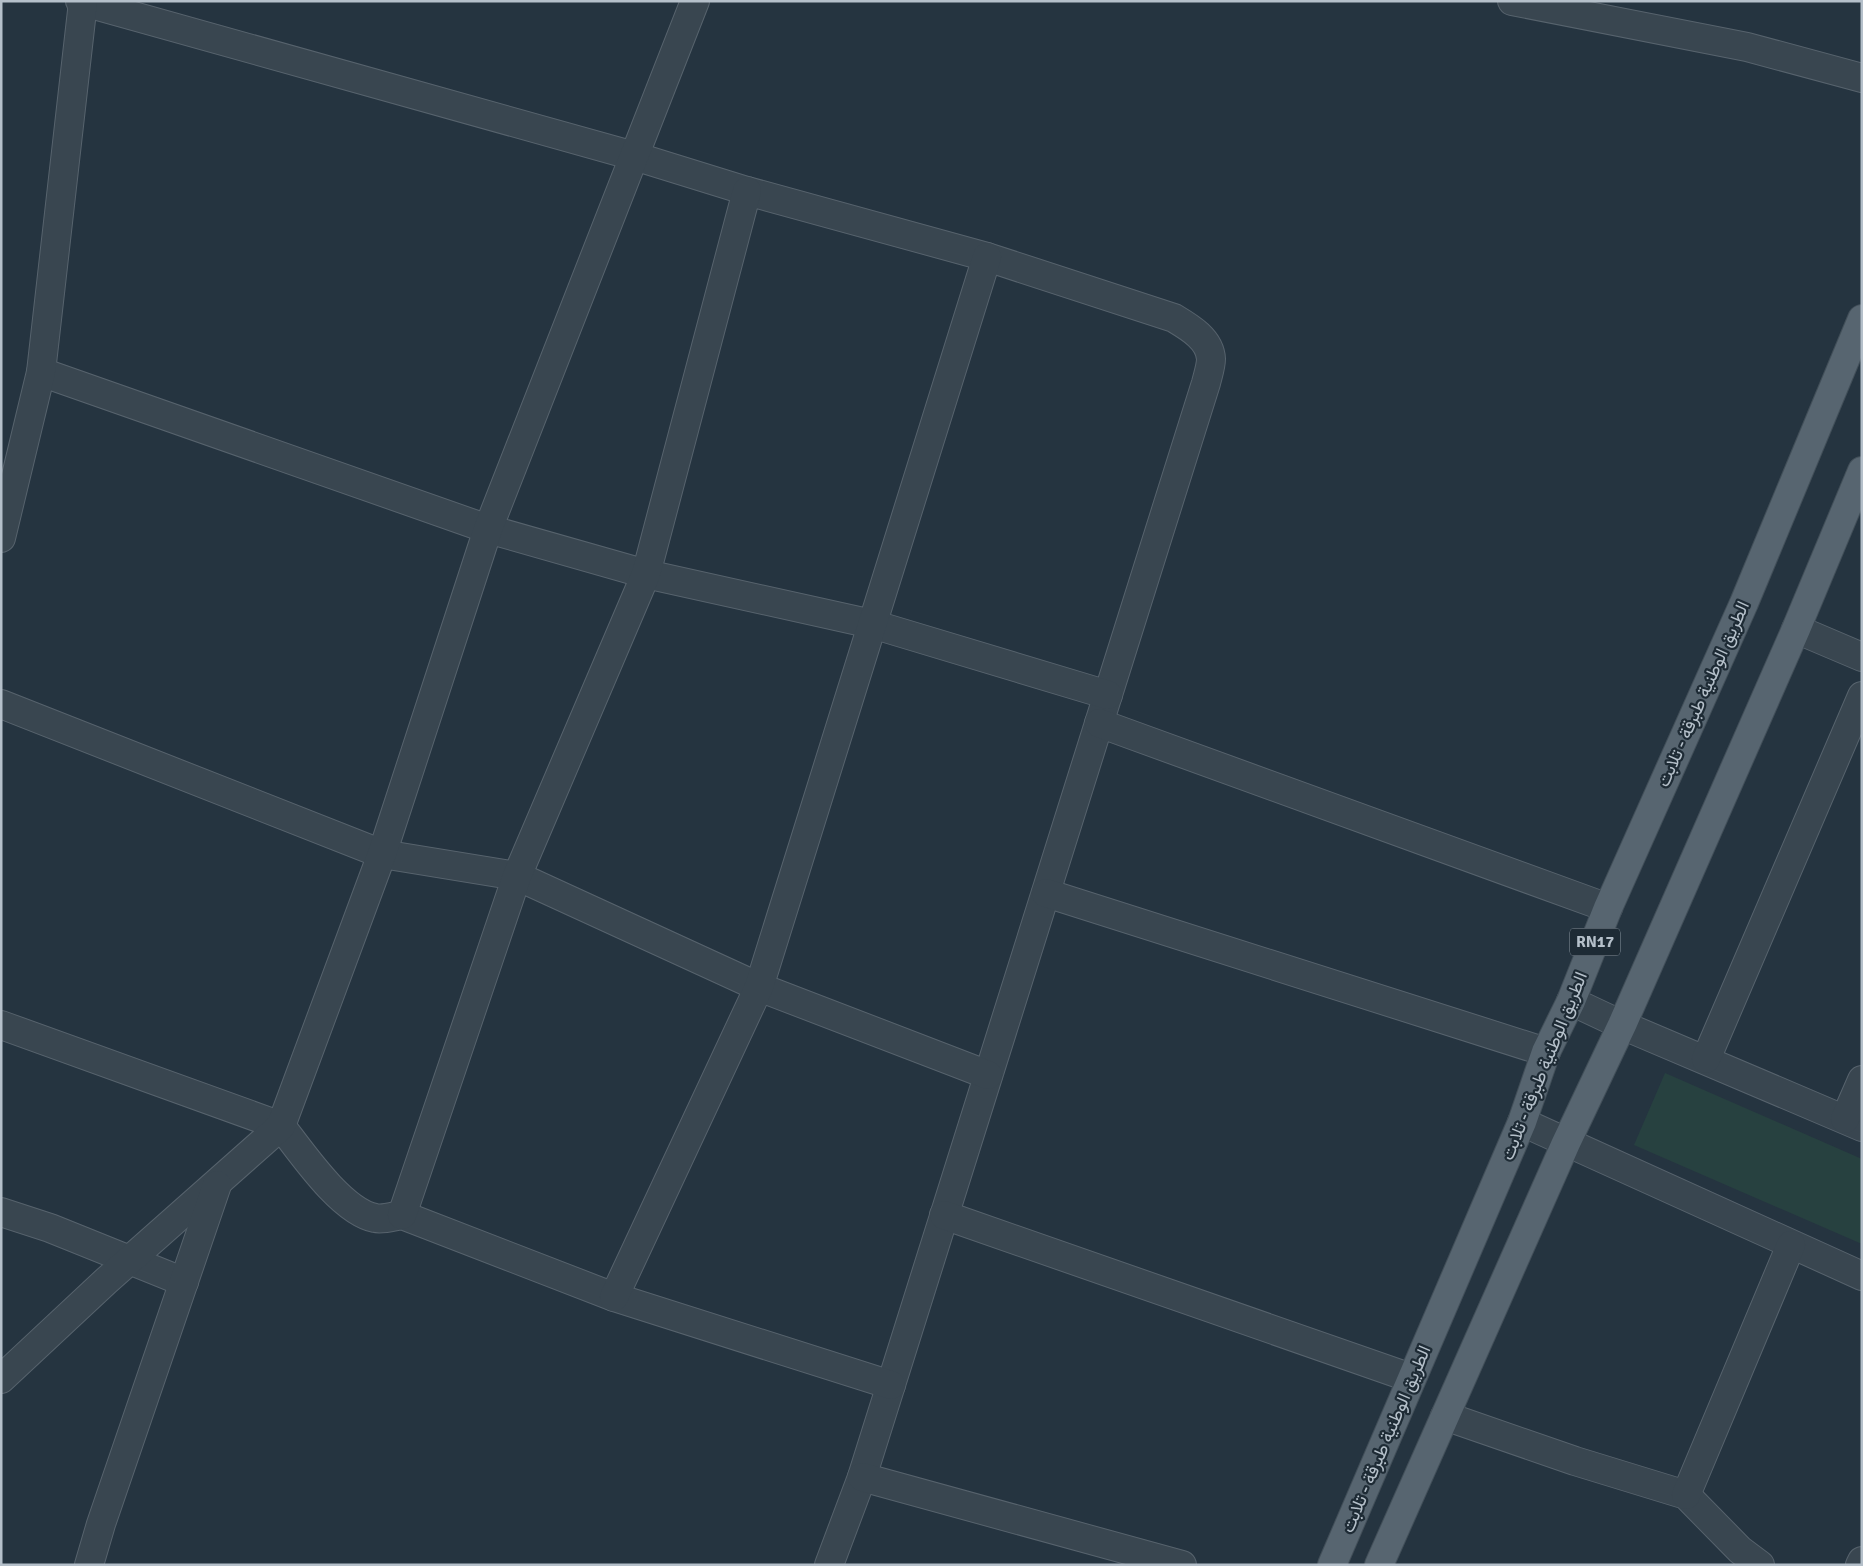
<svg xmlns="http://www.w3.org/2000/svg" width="1863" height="1566" viewBox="0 0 1863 1566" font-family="Signika,Vazirmatn,sans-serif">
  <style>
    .green { fill: #274140 }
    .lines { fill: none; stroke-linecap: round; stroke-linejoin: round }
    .minor-casing { stroke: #57636d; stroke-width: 30 }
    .primary-casing { stroke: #424f59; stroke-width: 30 }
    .minor { stroke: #394650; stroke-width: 28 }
    .primary { stroke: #576570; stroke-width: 28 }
    .labels { text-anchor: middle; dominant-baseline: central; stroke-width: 4.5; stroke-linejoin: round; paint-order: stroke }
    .shield { fill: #1e2b35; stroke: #88939d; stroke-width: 1 }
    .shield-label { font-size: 16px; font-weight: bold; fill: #b5c0ca }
    .street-label { font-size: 18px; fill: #b5c0ca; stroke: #1e2b35 }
  </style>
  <rect width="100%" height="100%" fill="#253440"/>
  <!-- green -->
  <polygon class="green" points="1665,1073 1862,1159 1862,1244 1634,1145"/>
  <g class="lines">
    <defs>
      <g id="minor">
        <path d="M80 1 634 156 747 191 987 257 1174 318C1189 327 1210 339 1211 359 1211 366 1208 375 1206 383L862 1477 829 1565"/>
        <polyline points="1512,1 1747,47 1862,78"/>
        <polyline points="41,372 488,529 646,574 872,624 1108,695"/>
        <polyline points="1,538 41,372 83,2"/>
        <polyline points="1796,629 1862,657"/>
        <polyline points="1,704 382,854 517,876 759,987 988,1075"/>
        <polyline points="1099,723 1608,908"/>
        <polyline points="1046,893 1546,1052"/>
        <polyline points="1571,1001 1622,1025 1862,1127"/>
        <path d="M1 1025 281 1126C302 1153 341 1211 375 1218 383 1220 394 1216 402 1215L614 1297 891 1385"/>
        <polyline points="1706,1059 1862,696"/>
        <polyline points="1845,1119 1862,1080"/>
        <polyline points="1522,1122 1862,1276"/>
        <polyline points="1,1212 50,1228 184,1282"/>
        <polyline points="402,1215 517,876 646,574 747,191"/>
        <polyline points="944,1215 1411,1378"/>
        <polyline points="614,1297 759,987 987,257"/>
        <polyline points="1,1379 106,1281 281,1126 382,854 488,529 695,1"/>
        <polyline points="1445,1416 1575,1461 1686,1495 1740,1550 1760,1565"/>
        <polyline points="862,1477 1182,1565"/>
        <polyline points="1686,1495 1791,1245"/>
        <polyline points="89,1565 101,1524 217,1185"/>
        <polyline points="1860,1565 1862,1561"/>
      </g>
      <g id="primary">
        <polyline points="1332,1565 1522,1122 1546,1052 1571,1001 1608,908 1744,603 1862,319"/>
        <polyline points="1379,1565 1566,1143 1622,1025 1796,629 1862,471"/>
      </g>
    </defs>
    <!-- minor casing -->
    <use href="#minor" class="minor-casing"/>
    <!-- primary casing -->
    <use href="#primary" class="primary-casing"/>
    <!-- minor -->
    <use href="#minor" class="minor"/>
    <!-- primary -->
    <use href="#primary" class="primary"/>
  </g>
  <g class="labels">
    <!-- shield labels -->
    <rect class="shield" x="1570" y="928.5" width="50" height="27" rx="4"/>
    <g class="shield-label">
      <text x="1595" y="942">RN17</text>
    </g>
    <!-- street labels -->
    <g class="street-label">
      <text transform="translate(1703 694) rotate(-66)">الطريق الوطنية طبرقة - تلابت</text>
      <text transform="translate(1544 1066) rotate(-68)">الطريق الوطنية طبرقة - تلابت</text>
      <text transform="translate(1386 1439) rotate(-67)">الطريق الوطنية طبرقة - تلابت</text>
    </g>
  </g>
  <!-- border -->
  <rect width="1863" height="1566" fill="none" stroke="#b5c0ca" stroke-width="5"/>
</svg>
